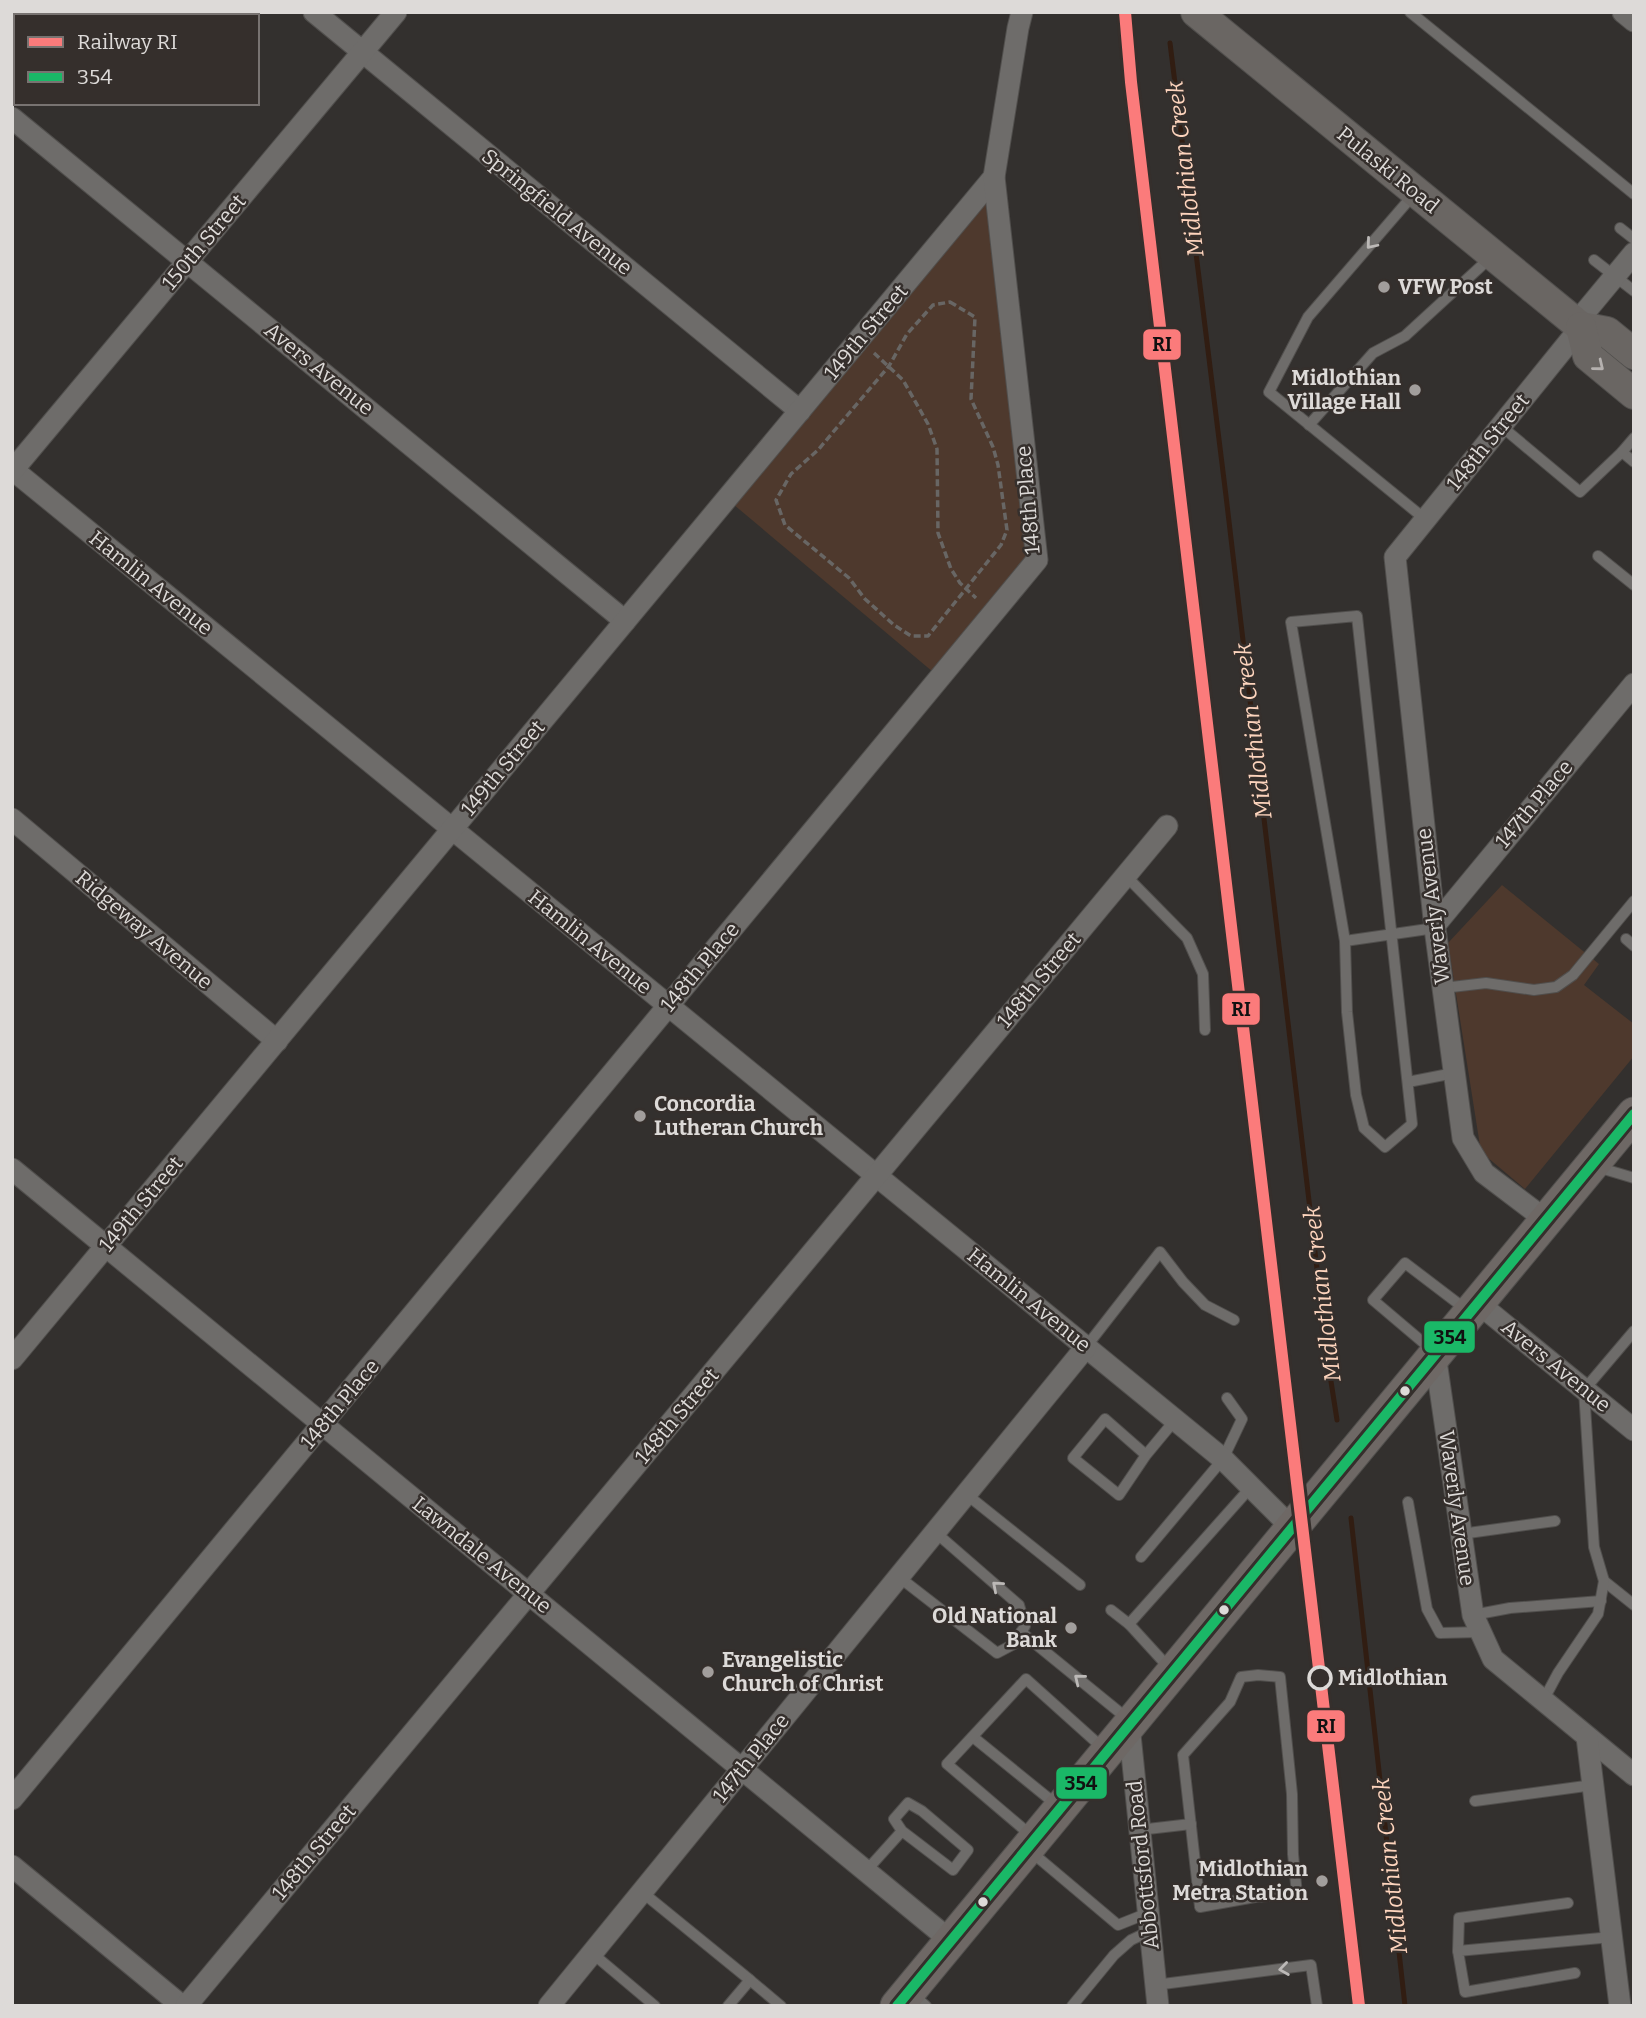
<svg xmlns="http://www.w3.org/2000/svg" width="1646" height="2018" viewBox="0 0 1646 2018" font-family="Bitter,serif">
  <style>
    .green { fill: #4e392d }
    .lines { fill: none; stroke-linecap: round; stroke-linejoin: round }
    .stream { stroke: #311d12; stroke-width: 5 }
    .service-casing { stroke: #514f4d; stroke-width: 12 }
    .minor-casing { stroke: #514f4d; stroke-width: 23 }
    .secondary-casing { stroke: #514f4d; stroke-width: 32 }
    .primary-casing { stroke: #514f4d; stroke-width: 35 }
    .path { stroke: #686664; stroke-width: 3.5; stroke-dasharray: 7 3.5; stroke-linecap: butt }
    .service { stroke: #6e6c6a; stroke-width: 10 }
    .minor { stroke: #6e6c6a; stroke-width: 21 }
    .secondary { stroke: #6a6663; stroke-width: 30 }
    .primary { stroke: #6e6865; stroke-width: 33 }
    .bus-1-casing { stroke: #352f2c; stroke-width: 16 }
    .bus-1 { stroke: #1ab867; stroke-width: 10 }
    .rail-1-casing { stroke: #352f2c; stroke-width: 18 }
    .rail-1 { stroke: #fb7b7b; stroke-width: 12 }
    .oneway { stroke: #bcb9b7 }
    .oneway2 { stroke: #b5b1af }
    .poi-dot { fill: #a29e9c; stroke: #352f2c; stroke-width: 2.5 }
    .bus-dot { fill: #dddad8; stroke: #352f2c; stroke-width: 2.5 }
    .stop-dot { fill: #352f2c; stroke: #dddad8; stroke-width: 3.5 }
    .labels { text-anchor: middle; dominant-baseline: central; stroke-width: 5; stroke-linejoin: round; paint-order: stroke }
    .street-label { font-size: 21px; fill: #dddad8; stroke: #352f2c }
    .poi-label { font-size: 21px; font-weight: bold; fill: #dddad8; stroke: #352f2c; text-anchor: start }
    .stop-label { font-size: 21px; font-weight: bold; fill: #dddad8; stroke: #352f2c; text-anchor: start }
    .water-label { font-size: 23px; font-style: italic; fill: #fdd4bd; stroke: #352f2c }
    .line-badge { stroke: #352f2c; stroke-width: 2.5 }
    .pale-badge-label { font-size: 19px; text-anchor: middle; font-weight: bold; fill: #111 }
  </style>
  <rect width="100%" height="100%" fill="#33302e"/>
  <!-- green -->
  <g class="green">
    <polygon points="994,177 1037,560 939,677 727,499"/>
    <polygon points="1502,885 1599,964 1584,985 1634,1024 1634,1056 1525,1189 1481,1152 1448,943"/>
  </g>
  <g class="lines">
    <!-- stream -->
    <g class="stream">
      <polyline points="1170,43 1226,496 1328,1362 1337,1420"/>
      <polyline points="1351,1518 1405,2006"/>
    </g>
    <defs>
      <g id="service">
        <polyline points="1410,12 1634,194"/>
        <polyline points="1414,194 1308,317 1269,392 1425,519"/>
        <polyline points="1620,228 1634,239"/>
        <polyline points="1594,260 1634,291"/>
        <polyline points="1309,425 1373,353 1405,336 1491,257"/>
        <polyline points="1501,426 1580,492 1622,452 1634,462"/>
        <polyline points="1622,452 1634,438"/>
        <polyline points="1598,556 1634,585"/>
        <polyline points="1126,876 1187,938 1203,974 1205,1030"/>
        <polyline points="1626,939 1634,946"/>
        <polyline points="1345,941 1347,1012 1356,1095 1364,1128 1385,1147 1412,1124 1357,616 1291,622 1345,941 1435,928"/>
        <polyline points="1443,988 1486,983 1534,990 1556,987 1573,975 1634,901"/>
        <polyline points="1408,1082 1454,1073"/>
        <polyline points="1597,1167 1634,1178"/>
        <polyline points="1086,1347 1160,1252 1183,1282 1205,1305 1234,1320"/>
        <polyline points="1432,1350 1373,1300 1405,1263 1468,1311"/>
        <polyline points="1146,1455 1119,1495 1073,1458 1105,1419 1146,1455 1175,1420"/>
        <polyline points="966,1494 1080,1585"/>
        <polyline points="1408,1502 1427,1609 1440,1633 1481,1632"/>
        <polyline points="1461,1534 1555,1521"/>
        <polyline points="1141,1557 1223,1459 1242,1419 1227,1398"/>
        <polyline points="899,1577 997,1653 1014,1644 1025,1626 1019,1605 935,1532"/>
        <polyline points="1604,1581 1634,1605"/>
        <polyline points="1111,1610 1129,1624"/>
        <polyline points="1473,1615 1510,1608 1601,1601"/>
        <polyline points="1021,1632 1129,1720"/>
        <polyline points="1171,1670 1129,1624 1251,1487"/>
        <polygon points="1258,1675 1280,1677 1292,1794 1293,1854 1297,1894 1255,1897 1200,1907 1183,1755 1230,1702 1241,1677"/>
        <polyline points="1543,1701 1558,1673 1598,1614 1604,1581 1594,1547 1584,1390 1634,1331"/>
        <polyline points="973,1737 1058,1806"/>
        <polyline points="1475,1801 1593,1785"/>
        <polyline points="1139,1830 1191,1824"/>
        <polyline points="1033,1837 947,1764 1026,1679 1105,1750"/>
        <polyline points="1029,1850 1118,1925 1148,1913"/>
        <polyline points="866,1871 902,1831 953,1870 968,1850 922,1811 908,1803 894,1819 902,1831"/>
        <polyline points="642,1892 750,1980 728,2006"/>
        <polyline points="1458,1951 1459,1918 1568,1903"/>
        <polyline points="592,1953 655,2006"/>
        <polyline points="1575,1973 1465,1992 1458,1951 1612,1937"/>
        <polyline points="750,1980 781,2006"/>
        <polyline points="1155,1985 1311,1965 1317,2006"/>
        <polyline points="911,1993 926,2006"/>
        <polyline points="1072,2006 1114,1955 1131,1940 1150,1931"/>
      </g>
      <g id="minor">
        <polyline points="314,12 800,411"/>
        <polyline points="1623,12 1634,21"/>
        <polyline points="12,118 625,621"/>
        <polyline points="1576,323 1634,253"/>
        <polyline points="12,469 1223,1459 1292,1528"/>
        <polyline points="12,471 396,12"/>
        <polyline points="12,819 277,1041"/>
        <polyline points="1435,925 1634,684"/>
        <polyline points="12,1169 951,1941"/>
        <polyline points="1546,1220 1484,1173 1463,1138 1435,928 1395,557 1581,327"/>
        <polyline points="1478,1303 1634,1430"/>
        <polyline points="1435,1354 1473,1615 1493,1659 1634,1775"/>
        <polyline points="12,1359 994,177"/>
        <polyline points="1129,1725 1158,2006"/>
        <polyline points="1587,1737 1620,2006"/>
        <polyline points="12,1799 1037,560 994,177 1018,28 1022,12"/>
        <polyline points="12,1866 182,2006"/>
        <polyline points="186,2006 1167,826"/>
        <polyline points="549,2006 1086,1347"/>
      </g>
      <g id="secondary">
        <polyline points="1196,12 1581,327 1607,332 1634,354"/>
        <polyline points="1581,327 1588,356 1634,394"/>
      </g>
      <polyline id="primary" points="897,2006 1634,1114"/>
    </defs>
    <!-- service casing -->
    <use href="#service" class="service-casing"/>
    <!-- minor casing -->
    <use href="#minor" class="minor-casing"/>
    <!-- secondary casing -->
    <use href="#secondary" class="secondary-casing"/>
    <!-- primary casing -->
    <use href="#primary" class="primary-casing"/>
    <!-- path -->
    <g class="path">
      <polygon points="950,302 975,317 971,399 993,447 998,465 1007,530 1001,545 928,636 911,636 894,625 865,599 849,578 785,525 776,500 791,474 818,450 889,366 907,334 933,305"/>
      <polyline points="874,353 903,380 928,424 937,449 938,533 951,569 960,583 976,598"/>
    </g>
    <!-- service -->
    <use href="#service" class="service"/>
    <!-- minor -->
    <use href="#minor" class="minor"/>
    <!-- secondary -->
    <use href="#secondary" class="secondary"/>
    <!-- primary -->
    <use href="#primary" class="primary"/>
    <defs>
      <polyline id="bus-1" points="897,2006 1634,1114"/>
    </defs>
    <!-- bus-1 casing -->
    <use href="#bus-1" class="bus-1-casing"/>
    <!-- bus-1 -->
    <use href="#bus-1" class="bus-1"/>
    <defs>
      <polyline id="rail-1" points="1125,12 1131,82 1359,2006"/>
    </defs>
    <!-- rail-1 casing -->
    <use href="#rail-1" class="rail-1-casing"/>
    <!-- rail-1 -->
    <use href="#rail-1" class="rail-1"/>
  </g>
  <!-- one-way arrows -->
  <defs><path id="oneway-chevron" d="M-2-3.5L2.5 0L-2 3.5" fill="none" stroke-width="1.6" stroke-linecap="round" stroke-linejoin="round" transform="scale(1.75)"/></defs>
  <g class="oneway">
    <use href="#oneway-chevron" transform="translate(1371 244) rotate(130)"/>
    <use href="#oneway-chevron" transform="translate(997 1586) rotate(-139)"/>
    <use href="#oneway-chevron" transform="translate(1079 1679) rotate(-141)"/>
    <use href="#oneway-chevron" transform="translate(1284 1969) rotate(172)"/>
  </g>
  <use class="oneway2" href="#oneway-chevron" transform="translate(1599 366) rotate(39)"/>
  <!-- markers -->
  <g class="poi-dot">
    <circle cx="1384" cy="287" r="7"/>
    <circle cx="1415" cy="390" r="7"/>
    <circle cx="640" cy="1116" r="7"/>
    <circle cx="1071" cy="1628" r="7"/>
    <circle cx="708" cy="1672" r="7"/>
    <circle cx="1322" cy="1881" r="7"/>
  </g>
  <g class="bus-dot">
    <circle cx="1405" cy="1391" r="6"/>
    <circle cx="1224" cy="1610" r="6"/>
    <circle cx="983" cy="1902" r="6"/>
  </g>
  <circle class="stop-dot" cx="1320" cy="1678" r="11"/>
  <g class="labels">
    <!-- street labels -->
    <g class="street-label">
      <text transform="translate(1388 170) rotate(39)">Pulaski Road</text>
      <text transform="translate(557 212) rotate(39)">Springfield Avenue</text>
      <text transform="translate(204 242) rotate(-50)">150th Street</text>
      <text transform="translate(866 332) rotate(-50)">149th Street</text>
      <text transform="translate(319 369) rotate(39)">Avers Avenue</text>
      <text transform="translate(1488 442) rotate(-51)">148th Street</text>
      <text transform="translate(1028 500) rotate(-95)">148th Place</text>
      <text transform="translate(151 583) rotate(39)">Hamlin Avenue</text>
      <text transform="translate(503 768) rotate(-50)">149th Street</text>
      <text transform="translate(1534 804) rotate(-50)">147th Place</text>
      <text transform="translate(1433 906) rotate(-97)">Waverly Avenue</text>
      <text transform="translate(144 930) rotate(40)">Ridgeway Avenue</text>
      <text transform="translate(590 942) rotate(39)">Hamlin Avenue</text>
      <text transform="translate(700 967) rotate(-50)">148th Place</text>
      <text transform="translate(1039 980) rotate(-50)">148th Street</text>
      <text transform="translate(141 1204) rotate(-50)">149th Street</text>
      <text transform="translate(1029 1300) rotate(39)">Hamlin Avenue</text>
      <text transform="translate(1556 1366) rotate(39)">Avers Avenue</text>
      <text transform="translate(340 1404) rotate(-50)">148th Place</text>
      <text transform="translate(677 1416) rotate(-50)">148th Street</text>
      <text transform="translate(1457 1508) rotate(82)">Waverly Avenue</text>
      <text transform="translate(482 1555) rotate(39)">Lawndale Avenue</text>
      <text transform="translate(751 1758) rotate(-51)">147th Place</text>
      <text transform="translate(314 1852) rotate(-50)">148th Street</text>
      <text transform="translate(1143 1865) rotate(-96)">Abbottsford Road</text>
    </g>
    <!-- poi labels -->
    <g class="poi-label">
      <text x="1398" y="287">VFW Post</text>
      <text x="1401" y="378" text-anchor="end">Midlothian<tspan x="1401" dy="24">Village Hall</tspan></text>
      <text x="654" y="1104">Concordia<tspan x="654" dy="24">Lutheran Church</tspan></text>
      <text x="1057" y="1616" text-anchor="end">Old National<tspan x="1057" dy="24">Bank</tspan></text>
      <text x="722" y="1660">Evangelistic<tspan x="722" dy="24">Church of Christ</tspan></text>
      <text x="1308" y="1869" text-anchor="end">Midlothian<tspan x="1308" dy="24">Metra Station</tspan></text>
    </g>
    <!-- stop labels -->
    <g class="stop-label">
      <text x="1338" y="1678">Midlothian</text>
    </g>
    <!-- water labels -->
    <g class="water-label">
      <text transform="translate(1185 169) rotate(-97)">Midlothian Creek</text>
      <text transform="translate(1253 731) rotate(-97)">Midlothian Creek</text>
      <text transform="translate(1322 1294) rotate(-97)">Midlothian Creek</text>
      <text transform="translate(1390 1866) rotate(-96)">Midlothian Creek</text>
    </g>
  </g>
  <g class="line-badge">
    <rect x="1142" y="328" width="40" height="33" rx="7" fill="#fb7b7b"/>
    <rect x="1221" y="992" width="40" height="34" rx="7" fill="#fb7b7b"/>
    <rect x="1423" y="1320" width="53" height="34" rx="7" fill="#1ab867"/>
    <rect x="1306" y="1709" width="40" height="34" rx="7" fill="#fb7b7b"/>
    <rect x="1055" y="1766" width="53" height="34" rx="7" fill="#1ab867"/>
  </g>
  <g class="pale-badge-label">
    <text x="1162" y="351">RI</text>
    <text x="1241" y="1016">RI</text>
    <text x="1450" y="1344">354</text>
    <text x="1326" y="1733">RI</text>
    <text x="1081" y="1790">354</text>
  </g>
  <!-- border -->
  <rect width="1646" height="2018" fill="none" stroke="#dddad8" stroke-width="28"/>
  <!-- legend -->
  <rect x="14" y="14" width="245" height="91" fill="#352f2c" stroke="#787371" stroke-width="2"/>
  <rect x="28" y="37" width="35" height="10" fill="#fb7b7b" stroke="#787371" stroke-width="2"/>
  <text x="77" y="49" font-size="21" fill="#dddad8">Railway RI</text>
  <rect x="28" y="72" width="35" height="10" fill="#1ab867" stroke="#787371" stroke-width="2"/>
  <text x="77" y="84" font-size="21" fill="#dddad8">354</text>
</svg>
